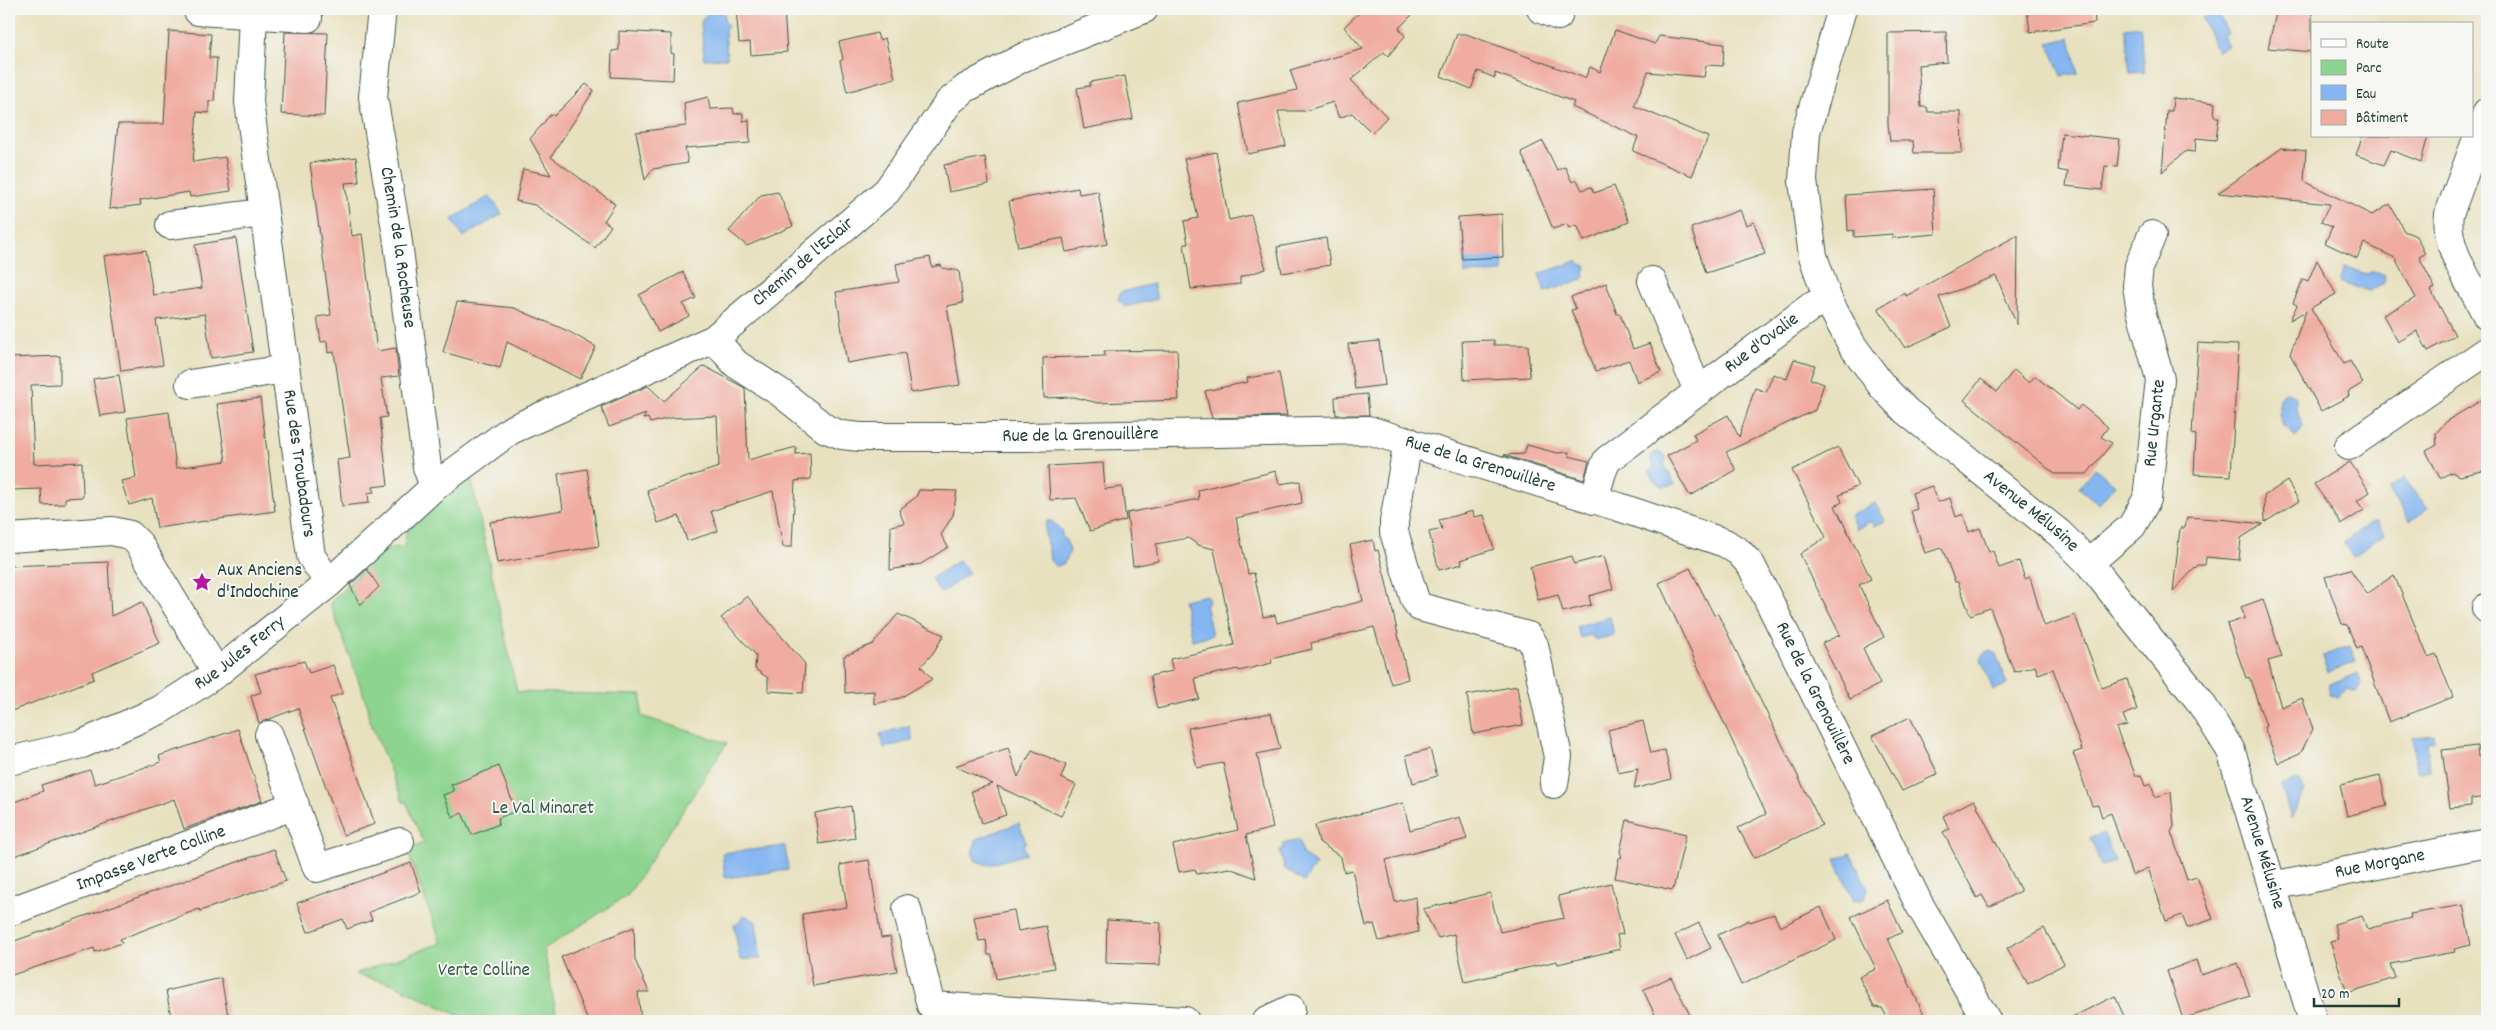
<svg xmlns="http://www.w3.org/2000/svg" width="2496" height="1030" viewBox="0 0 2496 1030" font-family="Dekko,sans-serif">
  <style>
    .green { fill: #8cd48f; stroke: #568862 }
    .water { fill: #85b6f1; stroke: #527a92 }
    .building { fill: #f0aca0 }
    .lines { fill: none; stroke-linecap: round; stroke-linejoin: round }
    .street-casing { stroke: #3d5649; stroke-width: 30 }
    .street { stroke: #fff; stroke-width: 28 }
    .labels { text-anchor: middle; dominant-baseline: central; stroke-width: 4; stroke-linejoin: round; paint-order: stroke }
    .street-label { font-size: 19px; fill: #1f3d34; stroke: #f6f6f2 }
    .poi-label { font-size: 19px; fill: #1f3d34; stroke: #f6f6f2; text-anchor: start }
    .park-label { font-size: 19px; fill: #355b46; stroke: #f6f6f2 }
  </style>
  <rect width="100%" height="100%" fill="#f6f6f2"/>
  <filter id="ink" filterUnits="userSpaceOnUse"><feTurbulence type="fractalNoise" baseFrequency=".02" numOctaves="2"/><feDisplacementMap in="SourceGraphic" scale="10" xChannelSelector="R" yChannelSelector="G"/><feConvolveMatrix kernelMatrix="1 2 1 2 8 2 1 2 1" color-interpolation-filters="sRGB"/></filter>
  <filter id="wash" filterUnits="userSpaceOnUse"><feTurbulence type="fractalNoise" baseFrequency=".0096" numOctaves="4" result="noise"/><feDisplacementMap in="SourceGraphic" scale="20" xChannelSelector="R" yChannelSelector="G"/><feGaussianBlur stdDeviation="1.12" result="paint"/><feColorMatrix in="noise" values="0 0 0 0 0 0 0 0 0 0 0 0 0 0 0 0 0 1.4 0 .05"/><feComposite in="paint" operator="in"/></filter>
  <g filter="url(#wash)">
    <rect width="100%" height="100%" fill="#e8e1bf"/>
    <!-- green -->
    <polygon class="green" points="470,473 517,692 642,695 641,716 727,743 628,895 544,949 557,1018 552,1021 470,1021 393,984 355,974 441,943 407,850 424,843 406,802 403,802 368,716 368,707 330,603 383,549 404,547 407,530"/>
    <!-- water -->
    <g class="water">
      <polygon points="719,10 725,14 724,21 728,25 725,30 727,58 704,59 701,22 709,11"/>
      <polygon points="2217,11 2228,34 2223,36 2228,46 2217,51 2202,18"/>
      <polygon points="2140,26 2145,72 2130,73 2125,28"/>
      <polygon points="2070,38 2078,73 2061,76 2048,43"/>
      <polygon points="490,196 502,214 463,237 452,219"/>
      <polygon points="1502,253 1503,272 1465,274 1463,255"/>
      <polygon points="1577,261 1579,264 1586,266 1583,279 1545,292 1539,274"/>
      <polygon points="2344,267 2366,274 2374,271 2385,275 2384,283 2369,291 2339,282"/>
      <polygon points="1153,284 1157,299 1125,307 1118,300 1121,292"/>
      <polygon points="2289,392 2296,398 2296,409 2303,425 2301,431 2295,437 2290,430 2283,426 2279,415 2279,400 2285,393"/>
      <polygon points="1659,452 1664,454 1666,459 1664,465 1675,484 1664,487 1654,481 1649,471 1654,466 1650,458 1654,453"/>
      <polygon points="2095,468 2115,485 2099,504 2079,488"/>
      <polygon points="2404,478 2428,509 2410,521 2388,489"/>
      <polygon points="1875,503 1885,521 1875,526 1871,521 1857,529 1850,516"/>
      <polygon points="2375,520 2384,534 2353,557 2343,543"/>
      <path d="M1047 521H1052L1061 530 1063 538 1066 540 1070 551 1064 563 1056 567 1050 560C1050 548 1041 532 1047 521Z"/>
      <polygon points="959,560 969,573 941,593 931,579"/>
      <polygon points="1207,595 1209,603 1205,604 1212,635 1192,640 1183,600"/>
      <polygon points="1610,617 1614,635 1596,640 1590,635 1580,638 1577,626"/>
      <polygon points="2350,646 2356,662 2328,672 2322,656"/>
      <polygon points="1990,651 1996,654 2007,685 1993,690 1981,659 1985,652"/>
      <polygon points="2358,673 2362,684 2356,692 2348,689 2338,697 2329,694 2330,684"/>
      <polygon points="909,726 913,740 884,748 880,734"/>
      <polygon points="2434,735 2435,741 2427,743 2429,770 2417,771 2413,737"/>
      <polygon points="2298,780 2305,791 2291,818 2281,785"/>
      <polygon points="1019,823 1026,843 1023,844 1026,854 988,865 976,861 972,852 977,839"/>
      <polygon points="2104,833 2115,862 2101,866 2093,842 2090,841 2091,838"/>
      <polygon points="1299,840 1303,855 1316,864 1304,882 1284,868 1280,850 1284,848 1283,844"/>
      <polygon points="785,846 788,870 725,878 722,853"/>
      <polygon points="1850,853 1868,889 1864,899 1854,901 1835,860"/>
      <polygon points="744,915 756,922 761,958 740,960 734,925 738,924"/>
    </g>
    <g id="blocks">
      <!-- building -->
      <g class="building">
        <polygon points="736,9 784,9 787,52 751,55 750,42 739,43"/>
        <polygon points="1363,9 1418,9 1399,28 1405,36 1388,56 1384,52 1351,80 1387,117 1372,133 1352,113 1339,118 1333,102 1305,111 1278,111 1286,146 1248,154 1238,103 1297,90 1290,70 1363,49 1344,27"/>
        <polygon points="2027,9 2094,9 2095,23 2030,32"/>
        <polygon points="2277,9 2312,9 2312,52 2268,48"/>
        <polygon points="1615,30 1655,44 1659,36 1724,44 1723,66 1706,65 1704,77 1648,72 1634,106 1708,137 1692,176 1633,151 1638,137 1572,107 1574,102 1495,73 1495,78 1478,71 1471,89 1441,76 1457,34 1466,34 1585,78 1590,67 1600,72"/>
        <polygon points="169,31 211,34 209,58 217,58 214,101 209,101 209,113 197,112 193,162 225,157 231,191 190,197 189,192 140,200 141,205 109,209 118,124 164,124"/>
        <polygon points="619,31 671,34 671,53 674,54 673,80 611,77 612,51 619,50"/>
        <polygon points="285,32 328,33 324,116 281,114"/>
        <polygon points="1946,32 1947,62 1918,65 1921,107 1927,107 1928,112 1961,112 1962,153 1914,153 1913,141 1890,141 1888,124 1888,33"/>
        <polygon points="877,33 879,40 885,38 895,78 847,92 840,61 843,59 839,42"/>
        <polygon points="1125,76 1133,119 1084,129 1077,88 1090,86 1090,82"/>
        <polygon points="586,84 594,90 551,157 615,204 604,221 611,226 595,248 535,205 516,201 523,169 551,175 530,139 551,114 554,116"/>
        <polygon points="708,97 710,109 733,108 734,114 743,113 743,121 749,120 750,143 685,148 688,163 653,169 645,180 636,132 686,126 684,103"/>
        <polygon points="2173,98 2215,103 2214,117 2219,117 2216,140 2196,138 2195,152 2186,151 2162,172 2167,111 2172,111"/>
        <polygon points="2062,133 2120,139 2117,167 2105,166 2102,190 2066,186 2068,172 2058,170"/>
        <polygon points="2360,136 2428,136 2421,162 2391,150 2384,165 2356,155 2362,138"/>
        <polygon points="1543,141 1557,170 1565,167 1572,182 1577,180 1582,190 1591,187 1594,193 1614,186 1629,222 1584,241 1577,225 1569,228 1567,224 1553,229 1521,152"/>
        <polygon points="2282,148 2306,151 2304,181 2372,215 2390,204 2404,231 2416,236 2425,254 2419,257 2435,288 2431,290 2455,335 2428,351 2417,331 2398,342 2383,315 2416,298 2395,258 2364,243 2357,258 2325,243 2332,227 2321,222 2330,204 2218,193"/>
        <polygon points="1216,152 1229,220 1251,215 1266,269 1240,277 1240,284 1191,289 1184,244 1188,244 1184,221 1198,218 1184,159"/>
        <polygon points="356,157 359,182 345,183 352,236 362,234 377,351 396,348 399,376 381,378 387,417 380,418 388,485 373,487 374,492 368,493 369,503 342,506 337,460 350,458 334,352 328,353 327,341 321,342 317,317 331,315 310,163"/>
        <polygon points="985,157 989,184 949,192 944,165"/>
        <polygon points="1078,188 1079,194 1098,191 1107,244 1066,252 1063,238 1018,247 1009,201"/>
        <polygon points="1933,189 1936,234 1892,238 1892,234 1854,237 1854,230 1848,231 1846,195"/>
        <polygon points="778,192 793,226 747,246 729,231 761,195"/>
        <polygon points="1740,210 1746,225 1754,222 1765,254 1706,273 1691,228"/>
        <polygon points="1502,214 1503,257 1462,259 1458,217"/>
        <polygon points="2018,235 2017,325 1996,276 1939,297 1951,327 1905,348 1878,308 1905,293 1906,296"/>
        <polygon points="236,238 253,352 211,358 205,314 156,320 163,365 121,371 104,256 146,250 153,295 202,288 195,245"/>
        <polygon points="1326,238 1330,265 1282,273 1277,247"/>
        <polygon points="930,257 932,267 941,265 942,268 959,271 963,303 947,306 960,385 911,393 905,353 847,363 836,292 899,282 896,264"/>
        <polygon points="2317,260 2336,294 2311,308 2344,364 2350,361 2363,383 2348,392 2349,396 2321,411 2290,354 2306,311 2290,320 2297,305 2293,303 2303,279 2308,281"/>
        <polygon points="683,272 696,298 683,304 689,316 658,332 639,295"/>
        <polygon points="1606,283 1617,314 1620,314 1633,349 1650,343 1661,372 1637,382 1629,360 1596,371 1571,310 1576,309 1571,297"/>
        <polygon points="457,302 514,308 568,331 596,347 580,379 507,342 500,368 443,352"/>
        <polygon points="1494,340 1494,345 1528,345 1530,377 1464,380 1462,341"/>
        <polygon points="1379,341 1385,385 1355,389 1348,344"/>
        <polygon points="2198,343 2238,345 2231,476 2194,474 2196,435 2192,434"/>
        <polygon points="1177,350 1179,400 1098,403 1074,397 1044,398 1043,358 1105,356 1104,351"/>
        <polygon points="60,356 60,384 31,385 34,464 82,462 83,497 65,498 65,504 42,505 41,489 9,490 9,358"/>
        <polygon points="1794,359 1815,365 1810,379 1824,384 1815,410 1726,452 1736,470 1690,496 1667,456 1696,440 1693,434 1728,415 1739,437 1755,388 1766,392 1773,374 1787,379"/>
        <polygon points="704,366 745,388 748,460 796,447 796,454 810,453 811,479 795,481 792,547 783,547 773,491 711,511 718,531 687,541 679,516 658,523 647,490 719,467 717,416 670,418 650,423 648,418 643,419 646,414 609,427 601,407 648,386 664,401"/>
        <polygon points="2014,370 2029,383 2035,376 2077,410 2081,405 2108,427 2101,437 2112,443 2087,474 2055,474 1964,400 1981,379 1997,392"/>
        <polygon points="1279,373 1287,416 1212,418 1205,391 1248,382 1247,378"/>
        <polygon points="119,375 125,412 100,416 93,379"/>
        <polygon points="1367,394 1369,415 1336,415 1335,397"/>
        <polygon points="2487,397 2487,470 2459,476 2452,472 2440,478 2426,451 2437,445 2436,433 2448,420"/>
        <polygon points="260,398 275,511 157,528 152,498 129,505 121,481 136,478 127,418 169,412 176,468 226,461 217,404"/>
        <polygon points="1527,445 1557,453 1569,452 1569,456 1589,461 1584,480 1504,455 1524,454"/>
        <polygon points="1838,447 1858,486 1839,495 1842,502 1835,506 1871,579 1859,585 1884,637 1863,648 1880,684 1850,699 1822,643 1840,635 1800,554 1826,537 1792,470"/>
        <polygon points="2350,462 2370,492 2357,501 2364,510 2342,524 2314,484"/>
        <polygon points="1103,463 1105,489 1122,487 1126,520 1090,531 1076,498 1050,500 1048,466"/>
        <polygon points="587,469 599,546 497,563 490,522 563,510 558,474"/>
        <polygon points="1276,471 1279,484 1300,481 1302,503 1236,518 1248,574 1254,573 1263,617 1275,615 1277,623 1363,601 1350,545 1373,540 1375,551 1378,550 1385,577 1408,679 1391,684 1374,627 1311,643 1312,649 1271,659 1272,663 1239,671 1238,669 1195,678 1199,699 1157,709 1150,676 1173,671 1170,659 1234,645 1214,549 1198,545 1188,538 1156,544 1158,561 1133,566 1127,513 1199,499 1198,490"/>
        <polygon points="2287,481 2299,501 2265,522 2264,496"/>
        <polygon points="1932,486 1938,502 1950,498 1956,517 1963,514 1969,532 1980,528 1989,552 1993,551 1999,568 2019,561 2025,579 2030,577 2044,626 2075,615 2102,688 2127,679 2137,710 2123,715 2127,725 2116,728 2136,776 2141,775 2145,786 2151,784 2155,797 2171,792 2174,826 2171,832 2187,880 2197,877 2213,919 2187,928 2182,915 2166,921 2148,868 2132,875 2111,813 2102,817 2098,805 2092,806 2073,753 2082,750 2053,669 2038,674 2035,666 2014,672 1990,608 1970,615 1958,582 1955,582 1942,548 1925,553 1911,511 1917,509 1912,493"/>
        <polygon points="919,490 957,491 953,515 941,535 948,547 921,564 890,570 891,526 904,523 899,510 916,497"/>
        <polygon points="1473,511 1474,517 1484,515 1494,549 1461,560 1462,564 1439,570 1429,532 1442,529 1439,520"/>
        <polygon points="2187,517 2229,520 2263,524 2241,538 2239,560 2206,557 2205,565 2198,565 2173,591 2180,528 2185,528"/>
        <polygon points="1572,556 1574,564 1604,556 1613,589 1589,596 1591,605 1563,612 1558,595 1538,600 1530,567"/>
        <polygon points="108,562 111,616 142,602 160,643 92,672 94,679 9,712 9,566"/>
        <polygon points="1690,568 1714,615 1718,614 1822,825 1754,858 1738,828 1766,814 1659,583"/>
        <polygon points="367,569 379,587 360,605 350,585"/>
        <polygon points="2350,569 2367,594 2394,575 2428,657 2436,654 2453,697 2389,722 2361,647 2357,649 2347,625 2342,624 2325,577"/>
        <polygon points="747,596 805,664 803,693 768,691 768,678 755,669 756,655 721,618"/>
        <polygon points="2263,599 2282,657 2268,661 2281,707 2302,698 2313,729 2300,754 2278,763 2264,727 2266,726 2249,677 2246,678 2227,624 2245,618 2241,607"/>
        <polygon points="898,614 944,635 933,653 921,666 932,679 900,698 874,704 874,691 845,693 844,656 873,644"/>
        <polygon points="304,661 309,673 333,665 343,693 330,698 375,824 343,835 298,708 259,723 251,696 261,692 255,674"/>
        <polygon points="1517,686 1523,725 1473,734 1467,695"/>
        <polygon points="1271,713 1280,749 1257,754 1273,828 1246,835 1256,878 1229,868 1197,874 1195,869 1179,872 1173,845 1238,830 1223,763 1197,768 1188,728"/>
        <polygon points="1910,717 1938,774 1902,791 1872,736"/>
        <polygon points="1643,721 1651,753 1665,750 1671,779 1634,789 1638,769 1618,773 1608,730"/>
        <polygon points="238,729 262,801 184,829 174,799 9,858 9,804 43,791 41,785 90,770 95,784 161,762 159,756"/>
        <polygon points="2477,746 2478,757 2487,756 2487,797 2471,799 2471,806 2450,808 2442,750"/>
        <polygon points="1008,748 1018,777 1032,750 1066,765 1061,778 1076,785 1061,816 997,786 1006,815 982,823 971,791 993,784 955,766"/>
        <polygon points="1430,749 1437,776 1413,783 1406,755"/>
        <polygon points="499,766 516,811 498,818 499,824 472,835 462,813 452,817 443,795 454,791 451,785"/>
        <polygon points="2380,776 2387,806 2347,816 2340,785"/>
        <polygon points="1974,800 2021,891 1989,907 1982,895 1977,898 1943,832 1949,829 1943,816"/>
        <polygon points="1403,803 1410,830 1460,817 1467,839 1386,860 1395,902 1416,897 1418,932 1379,941 1374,924 1366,926 1352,870 1344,872 1341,857 1319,842 1315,825"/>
        <polygon points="851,806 855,838 819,844 815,813"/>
        <polygon points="1627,820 1686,834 1673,890 1615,878 1619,858 1622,857 1620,852"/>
        <polygon points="274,849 286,881 200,911 199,909 120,939 122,943 95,952 94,948 9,976 9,943"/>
        <polygon points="869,860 881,938 890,937 897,971 813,986 802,914 847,907 840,865"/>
        <polygon points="411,863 421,892 369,912 372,920 347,929 343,919 308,932 297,903"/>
        <polygon points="1611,883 1623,934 1617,935 1620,949 1558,964 1557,961 1465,982 1454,934 1438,938 1423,909 1490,893 1500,932 1564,918 1558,896"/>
        <polygon points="1887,900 1902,932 1888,939 1927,1021 1889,1021 1882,1008 1874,1007 1859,977 1876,969 1851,917"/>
        <polygon points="2463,905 2471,945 2454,949 2455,952 2390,964 2395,978 2347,993 2330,941 2338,939 2334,924 2362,916 2367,929 2411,918 2410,914"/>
        <polygon points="1821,907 1836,940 1741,985 1718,935 1749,920 1750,922 1774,914 1780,927"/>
        <polygon points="1014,910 1018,931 1046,926 1054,968 996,979 992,955 988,955 986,940 979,941 974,917"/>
        <polygon points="1107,920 1161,923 1160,965 1106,963"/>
        <polygon points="1699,923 1711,948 1687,960 1675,935"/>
        <polygon points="634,927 635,960 649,992 638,992 641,1021 588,1021 561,957"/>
        <polygon points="2044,928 2064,964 2028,984 2007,948"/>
        <polygon points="2196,960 2201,975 2238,963 2250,996 2183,1019 2167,971"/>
        <polygon points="1671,977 1693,1021 1658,1021 1643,990"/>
        <polygon points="221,978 229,1021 172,1021 166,991"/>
        <polygon points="2115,996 2126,1021 2064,1021"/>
      </g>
    </g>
  </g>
  <g filter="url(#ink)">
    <use href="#blocks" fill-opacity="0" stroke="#3d5649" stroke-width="1"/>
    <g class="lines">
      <defs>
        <g id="street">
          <path id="s1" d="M382 9 373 97 397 235 427 467 434 487"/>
          <polyline points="1541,9 1558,16"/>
          <path id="s2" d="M1842 9 1806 132 1803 181 1813 256 1828 300 1852 345 1882 386 1906 411 2060 534 2089 563 2199 700 2231 751 2313 1021"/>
          <polyline points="198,11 308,18"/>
          <path id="s3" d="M253 15 249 102 311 556 329 583"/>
          <path d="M2487 112 2449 214C2444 249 2472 285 2487 316"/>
          <polyline points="170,225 263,213"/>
          <polyline points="1652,281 1698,391"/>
          <path id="s4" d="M714 339 736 364 781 393 826 429 842 435 860 437H1025L1368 430 1619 507 1725 543 1739 552 1751 565 1919 904 1987 1021"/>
          <polyline points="190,384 285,369"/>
          <polyline points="1408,441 1394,522 1394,532 1415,600 1420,607 1528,636 1534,645 1558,757 1554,784"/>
          <polyline points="2349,446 2487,351"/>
          <path id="s5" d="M1594 500 1602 472 1607 460 1812 306 1828 300"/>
          <polyline points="9,538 112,531 130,535 139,544 217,673"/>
          <path id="s6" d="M2089 563 2132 526 2147 499 2160 379 2141 311 2137 286 2139 266 2152 235"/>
          <polyline points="2486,608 2487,609"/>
          <polyline points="269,735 317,868 400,842"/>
          <path id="s7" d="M9 761 82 744 160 710 217 673 329 583 434 487 511 430 714 339 887 191 949 102 966 88 1024 57 1144 9"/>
          <path id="s8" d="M2272 886 2487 843"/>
          <polyline points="907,909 931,1006 1185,1021"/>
          <path id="s9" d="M9 912 295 805"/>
          <polyline points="1266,1021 1291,1009"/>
        </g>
      </defs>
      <!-- street casing -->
      <use href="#street" class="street-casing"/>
      <!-- street -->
      <use href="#street" class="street"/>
    </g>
  </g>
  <!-- icons -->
  <defs>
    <symbol id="sight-bare" viewBox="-9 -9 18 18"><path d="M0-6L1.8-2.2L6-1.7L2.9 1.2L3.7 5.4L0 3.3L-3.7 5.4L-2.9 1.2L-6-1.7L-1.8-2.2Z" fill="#b5179e" stroke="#f6f6f2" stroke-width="2.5" paint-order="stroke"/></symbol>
  </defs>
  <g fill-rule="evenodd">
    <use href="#sight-bare" x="188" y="568" width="28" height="28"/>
  </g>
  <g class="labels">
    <!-- street labels -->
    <g class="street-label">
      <text stroke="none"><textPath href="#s1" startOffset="241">Chemin de la Rocheuse</textPath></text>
      <text stroke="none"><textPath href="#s7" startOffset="950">Chemin de l'Eclair</textPath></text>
      <text stroke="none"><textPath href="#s5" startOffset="236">Rue d'Ovalie</textPath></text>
      <text stroke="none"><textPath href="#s6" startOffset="164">Rue Urgante</textPath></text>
      <text stroke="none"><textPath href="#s4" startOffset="400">Rue de la Grenouillère</textPath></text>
      <text stroke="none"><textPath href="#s3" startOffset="452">Rue des Troubadours</textPath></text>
      <text stroke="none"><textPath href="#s4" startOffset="805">Rue de la Grenouillère</textPath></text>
      <text stroke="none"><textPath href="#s2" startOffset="596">Avenue Mélusine</textPath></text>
      <text stroke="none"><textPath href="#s7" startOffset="258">Rue Jules Ferry</textPath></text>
      <text stroke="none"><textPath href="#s4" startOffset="1240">Rue de la Grenouillère</textPath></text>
      <text stroke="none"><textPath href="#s2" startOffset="1016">Avenue Mélusine</textPath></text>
      <text stroke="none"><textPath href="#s9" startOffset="152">Impasse Verte Colline</textPath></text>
      <text stroke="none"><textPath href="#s8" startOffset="110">Rue Morgane</textPath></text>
    </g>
    <!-- poi labels -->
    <g class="poi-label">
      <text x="217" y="571">Aux Anciens<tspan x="217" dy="22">d'Indochine</tspan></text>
    </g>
    <!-- park labels -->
    <g class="park-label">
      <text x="543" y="809">Le Val Minaret</text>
      <text x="484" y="971">Verte Colline</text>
    </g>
  </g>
  <!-- margin -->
  <rect width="2496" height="1030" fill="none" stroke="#f6f6f2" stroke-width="30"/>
  <!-- legend -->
  <rect x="2311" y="22" width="162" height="115" fill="#f6f6f2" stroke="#a0aca6"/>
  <rect x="2321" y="39" width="25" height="8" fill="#ffffff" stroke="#a0aca6"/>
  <text x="2356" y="48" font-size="15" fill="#1f3d34">Route</text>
  <rect x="2321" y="60" width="25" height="15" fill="#8cd48f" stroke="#a0aca6"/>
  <text x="2356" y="72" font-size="15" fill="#1f3d34">Parc</text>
  <rect x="2321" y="85" width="25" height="15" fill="#85b6f1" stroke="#a0aca6"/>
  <text x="2356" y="98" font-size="15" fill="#1f3d34">Eau</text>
  <rect x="2321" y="110" width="25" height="15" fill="#f0aca0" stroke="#a0aca6"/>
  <text x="2356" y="122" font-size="15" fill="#1f3d34">Bâtiment</text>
  <!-- scale -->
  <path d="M2314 998v8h85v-8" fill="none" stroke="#1f3d34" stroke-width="2.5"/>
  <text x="2321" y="998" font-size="15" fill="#1f3d34" stroke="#f6f6f2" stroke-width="4" paint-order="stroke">20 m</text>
</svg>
